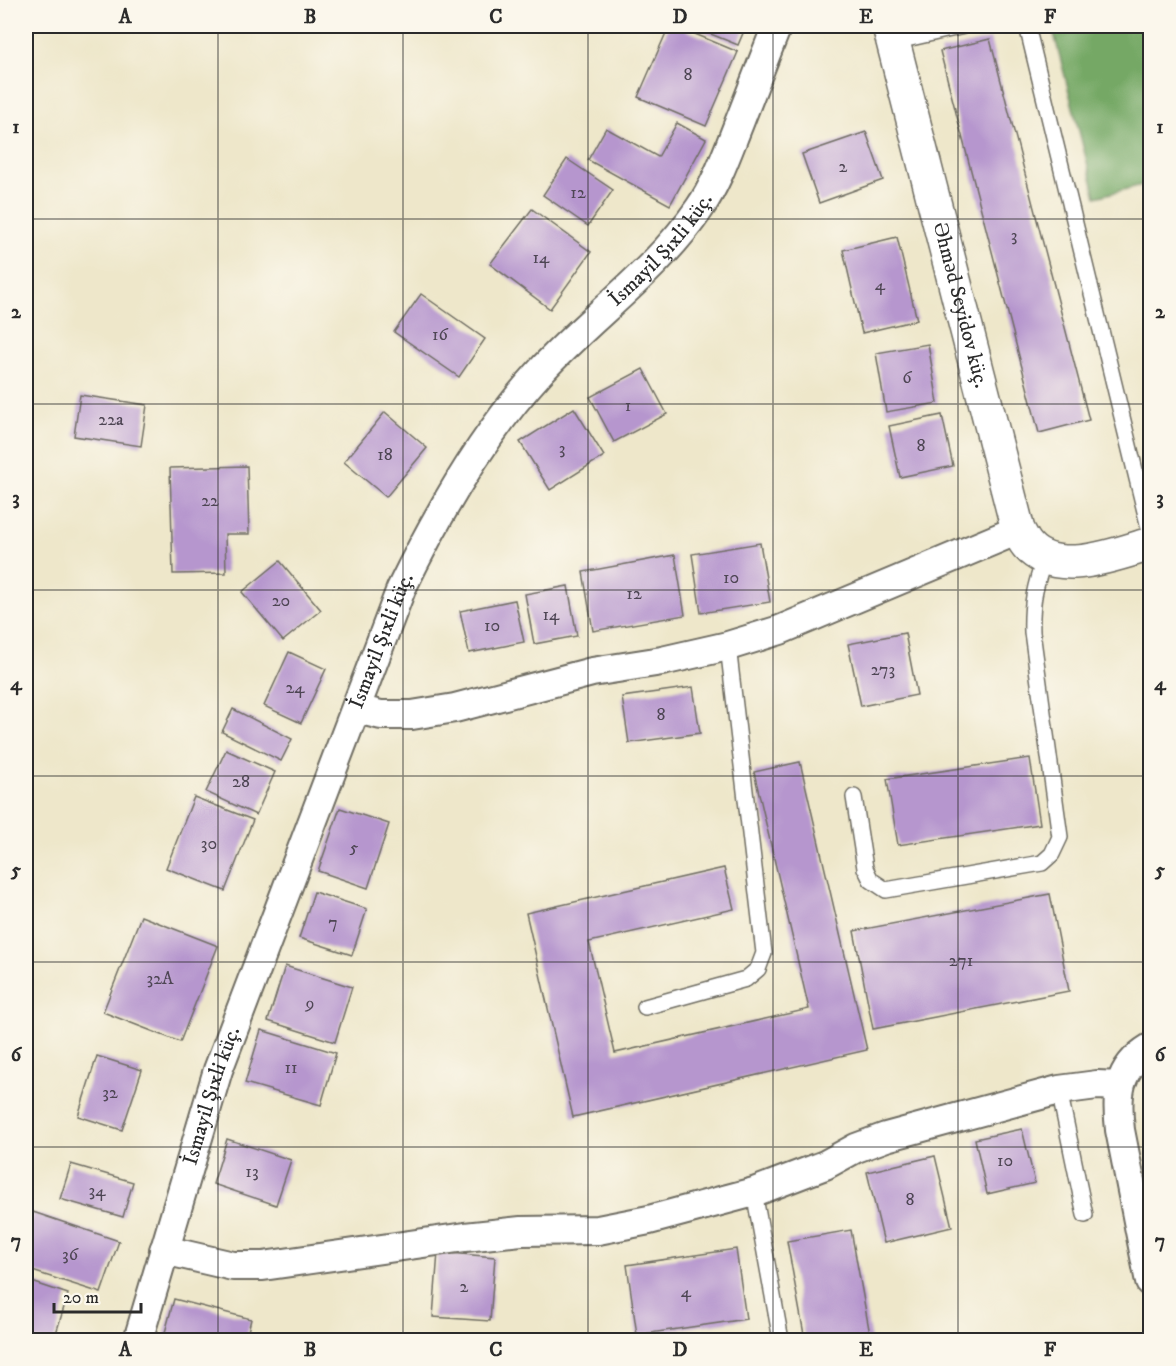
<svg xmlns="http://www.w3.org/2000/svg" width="1176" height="1366" viewBox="0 0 1176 1366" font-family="'IM FELL DW Pica',serif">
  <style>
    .forest { fill: #74a865; stroke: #506a48; stroke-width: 1.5 }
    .building { fill: #b696ce }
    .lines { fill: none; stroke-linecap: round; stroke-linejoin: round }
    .service-casing { stroke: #6f6d63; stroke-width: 18 }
    .minor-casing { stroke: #6f6d63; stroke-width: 32 }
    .tertiary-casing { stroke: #6f6d63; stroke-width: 36 }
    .service { stroke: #fff; stroke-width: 15 }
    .minor { stroke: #fff; stroke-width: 28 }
    .tertiary { stroke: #fff; stroke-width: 33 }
    .grid { fill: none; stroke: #2b2b2b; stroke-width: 1.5; stroke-opacity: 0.55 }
    .labels { text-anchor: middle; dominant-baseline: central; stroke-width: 6; stroke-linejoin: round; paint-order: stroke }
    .number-label { font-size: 18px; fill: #4e4654 }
    .street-label { font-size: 21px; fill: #2b2b2b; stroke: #fbf7ec }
    .neatline { fill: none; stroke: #2b2b2b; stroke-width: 2 }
    .grid-label { font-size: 20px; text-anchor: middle; font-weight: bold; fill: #2b2b2b }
  </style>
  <rect width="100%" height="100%" fill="#fbf7ec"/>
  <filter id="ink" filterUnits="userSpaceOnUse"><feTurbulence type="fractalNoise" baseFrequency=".0167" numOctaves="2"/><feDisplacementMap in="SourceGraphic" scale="12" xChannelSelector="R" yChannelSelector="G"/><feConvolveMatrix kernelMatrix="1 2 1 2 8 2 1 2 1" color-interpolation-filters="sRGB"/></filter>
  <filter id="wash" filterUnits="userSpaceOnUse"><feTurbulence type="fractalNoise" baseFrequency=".008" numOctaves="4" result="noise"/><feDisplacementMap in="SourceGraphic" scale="24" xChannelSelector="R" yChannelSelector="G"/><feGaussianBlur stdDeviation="1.35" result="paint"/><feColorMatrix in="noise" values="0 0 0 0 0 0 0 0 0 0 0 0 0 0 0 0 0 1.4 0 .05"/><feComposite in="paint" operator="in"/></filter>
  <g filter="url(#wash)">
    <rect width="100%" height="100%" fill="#eee7ca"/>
    <!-- forest -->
    <polygon class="forest" points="1052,26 1150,26 1150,183 1096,197"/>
    <g id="blocks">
      <!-- building -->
      <g class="building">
        <polygon points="669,26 676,26 738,52 706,126 638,97"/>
        <polygon points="691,26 746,26 738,45"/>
        <polygon points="990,39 1089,420 1039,433 940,51"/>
        <polygon points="677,123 706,139 670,205 588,160 606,128 658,157"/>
        <polygon points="866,132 883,180 819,203 802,154"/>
        <polygon points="567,159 613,190 588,226 543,195"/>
        <polygon points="532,209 591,252 550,309 490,264"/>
        <polygon points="897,237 917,320 862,333 843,250"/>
        <polygon points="421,294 485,339 459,377 394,332"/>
        <polygon points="928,344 938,403 886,412 876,353"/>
        <polygon points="643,369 667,414 614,442 590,397"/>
        <polygon points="80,395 147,405 141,446 74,436"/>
        <polygon points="574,408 604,456 550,490 520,442"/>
        <polygon points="385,412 427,448 386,497 344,462"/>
        <polygon points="942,415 953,466 900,477 889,426"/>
        <polygon points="247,466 249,534 225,534 226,573 173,574 170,468"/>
        <polygon points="760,543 770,602 701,613 692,554"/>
        <polygon points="675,555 685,615 593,631 583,572"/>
        <polygon points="280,561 321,610 283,641 242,592"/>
        <polygon points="568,586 577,636 534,644 525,594"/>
        <polygon points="515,600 524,642 469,653 460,611"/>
        <polygon points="905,633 917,695 861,706 848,644"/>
        <polygon points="289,652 326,669 301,723 264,706"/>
        <polygon points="693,687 700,733 629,743 622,697"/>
        <polygon points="233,709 292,739 281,761 222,732"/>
        <polygon points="226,750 275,772 256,815 206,792"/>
        <polygon points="1030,758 1040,824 898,845 887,779"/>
        <polygon points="800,762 867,1050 573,1117 526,913 724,868 734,909 589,942 615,1053 809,1009 754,772"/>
        <polygon points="194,797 253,820 225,891 166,868"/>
        <polygon points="340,808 389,824 368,888 318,871"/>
        <polygon points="314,892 367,909 352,955 299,938"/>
        <polygon points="1050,894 1069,991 873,1029 854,931"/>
        <polygon points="141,916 218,946 180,1042 103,1012"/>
        <polygon points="285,966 352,987 335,1042 268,1021"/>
        <polygon points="261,1030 336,1053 321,1105 245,1083"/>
        <polygon points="97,1056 142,1070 122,1130 78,1116"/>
        <polygon points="1022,1129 1035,1183 987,1194 975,1139"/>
        <polygon points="227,1139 291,1160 276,1205 213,1184"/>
        <polygon points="935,1156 952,1227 884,1243 867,1172"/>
        <polygon points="71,1164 133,1182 123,1217 60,1199"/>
        <polygon points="33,1212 119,1241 101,1293 26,1269 26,1236"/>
        <polygon points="851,1230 871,1340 805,1340 787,1241"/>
        <polygon points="736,1249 746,1319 637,1335 627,1265"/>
        <polygon points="438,1252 495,1257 490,1321 433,1317"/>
        <polygon points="26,1280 68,1294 54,1340 26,1340"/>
        <polygon points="174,1299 251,1319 246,1340 163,1340"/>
      </g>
    </g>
  </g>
  <g filter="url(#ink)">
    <use href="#blocks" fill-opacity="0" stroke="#6f6d63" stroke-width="1.5"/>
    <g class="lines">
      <defs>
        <g id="service">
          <polyline points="1027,26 1150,532"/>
          <polyline points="893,42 964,26"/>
          <path d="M854 797 865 868 871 880 886 890 1042 863 1052 854 1060 837 1032 632C1031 603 1035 585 1045 557"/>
          <polyline points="645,1007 746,979 758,969 764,953 728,646"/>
          <polyline points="1059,1090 1085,1215"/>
          <polyline points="754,1192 781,1340"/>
        </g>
        <g id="minor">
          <polyline points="356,709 381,715 412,715 455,708 592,672 662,661 728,646 780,630 1018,530"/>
          <path d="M1150 1048C1117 1068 1116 1095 1120 1130L1150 1282"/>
          <polyline points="164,1250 233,1266 263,1266 465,1237 521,1231 598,1230 649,1220 754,1192 825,1165 856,1148 886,1137 1059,1090 1097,1085 1120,1086"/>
          <path id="s1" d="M138 1340 218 1070 401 589C437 515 484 433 540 372 591 316 656 272 699 209 717 183 727 153 739 123 752 90 764 58 777 26"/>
        </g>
        <g id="tertiary">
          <path id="s2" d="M889 26 1018 530C1021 535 1024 542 1028 546 1056 578 1117 554 1150 544"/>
        </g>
      </defs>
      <!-- service casing -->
      <use href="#service" class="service-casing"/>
      <!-- minor casing -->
      <use href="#minor" class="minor-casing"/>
      <!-- tertiary casing -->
      <use href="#tertiary" class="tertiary-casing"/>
      <!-- service -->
      <use href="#service" class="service"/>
      <!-- minor -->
      <use href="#minor" class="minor"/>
      <!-- tertiary -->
      <use href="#tertiary" class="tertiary"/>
    </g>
  </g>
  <!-- grid -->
  <path class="grid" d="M218 26V1340M403 26V1340M588 26V1340M773 26V1340M958 26V1340M26 219H1150M26 404H1150M26 590H1150M26 776H1150M26 962H1150M26 1147H1150"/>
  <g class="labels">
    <!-- number labels -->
    <g class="number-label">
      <text x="688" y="75">8</text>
      <text x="843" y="167">2</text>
      <text x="578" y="193">12</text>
      <text x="1014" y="236">3</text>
      <text x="541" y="258">14</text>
      <text x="880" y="285">4</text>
      <text x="440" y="335">16</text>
      <text x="907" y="378">6</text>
      <text x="628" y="406">1</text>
      <text x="111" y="420">22a</text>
      <text x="921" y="446">8</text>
      <text x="562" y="449">3</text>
      <text x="385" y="455">18</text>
      <text x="210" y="501">22</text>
      <text x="731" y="578">10</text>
      <text x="634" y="594">12</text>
      <text x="281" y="601">20</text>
      <text x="551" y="615">14</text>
      <text x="492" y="626">10</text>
      <text x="883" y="670">273</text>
      <text x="295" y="688">24</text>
      <text x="661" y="715">8</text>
      <text x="241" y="782">28</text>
      <text x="209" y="844">30</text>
      <text x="354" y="848">5</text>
      <text x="333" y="923">7</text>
      <text x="961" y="961">271</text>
      <text x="160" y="979">32A</text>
      <text x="310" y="1004">9</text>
      <text x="291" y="1068">11</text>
      <text x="110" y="1093">32</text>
      <text x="1005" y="1161">10</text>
      <text x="252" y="1172">13</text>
      <text x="97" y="1191">34</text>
      <text x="910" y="1200">8</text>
      <text x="70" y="1255">36</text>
      <text x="464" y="1287">2</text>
      <text x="686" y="1292">4</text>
    </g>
    <!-- street labels -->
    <g class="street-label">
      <text stroke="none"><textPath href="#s1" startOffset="1227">İsmayil Şıxli küç.</textPath></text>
      <text stroke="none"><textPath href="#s2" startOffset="288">Əhməd Seyidov küç.</textPath></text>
      <text stroke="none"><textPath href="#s1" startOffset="741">İsmayil Şıxli küç.</textPath></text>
      <text stroke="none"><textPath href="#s1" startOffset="255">İsmayil Şıxli küç.</textPath></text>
    </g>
  </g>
  <!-- margin -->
  <rect width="1176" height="1366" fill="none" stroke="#fbf7ec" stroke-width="66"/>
  <!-- scale -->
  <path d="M54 1303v9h87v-9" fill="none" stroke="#2b2b2b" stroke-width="3"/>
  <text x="63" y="1303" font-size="18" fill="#2b2b2b" stroke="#fbf7ec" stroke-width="4.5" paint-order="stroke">20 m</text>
  <rect x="33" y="33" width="1110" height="1300" class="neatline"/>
  <g class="grid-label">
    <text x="125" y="23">A</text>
    <text x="310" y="23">B</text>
    <text x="496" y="23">C</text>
    <text x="680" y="23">D</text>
    <text x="866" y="23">E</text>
    <text x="1050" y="23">F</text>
    <text x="16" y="133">1</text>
    <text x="1160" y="133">1</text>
    <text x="16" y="318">2</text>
    <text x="1160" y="318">2</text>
    <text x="16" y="504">3</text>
    <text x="1160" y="504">3</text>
    <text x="16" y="690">4</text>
    <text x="1160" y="690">4</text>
    <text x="16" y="876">5</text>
    <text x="1160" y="876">5</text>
    <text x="16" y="1061">6</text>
    <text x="1160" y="1061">6</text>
    <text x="16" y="1247">7</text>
    <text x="1160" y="1247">7</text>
    <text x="125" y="1356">A</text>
    <text x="310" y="1356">B</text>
    <text x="496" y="1356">C</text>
    <text x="680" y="1356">D</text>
    <text x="866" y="1356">E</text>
    <text x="1050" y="1356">F</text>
  </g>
</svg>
